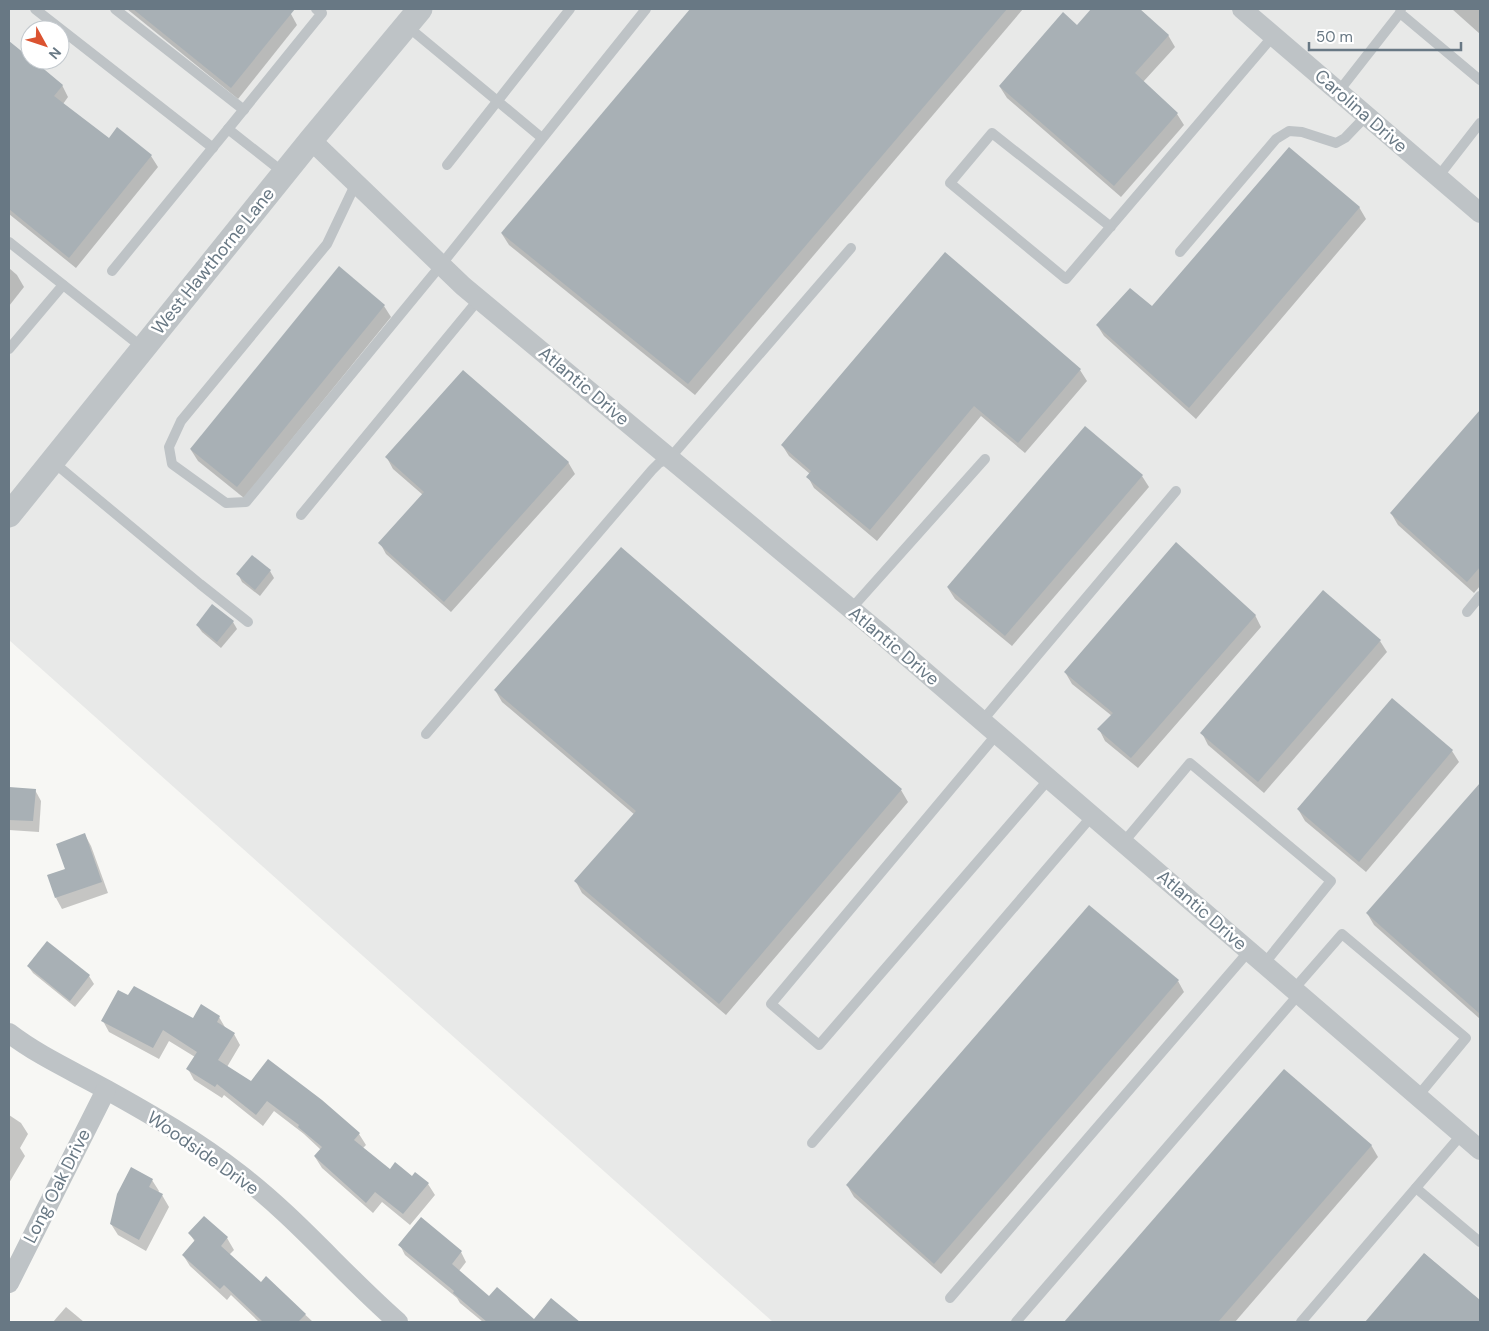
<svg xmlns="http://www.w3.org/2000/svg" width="1489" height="1331" viewBox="0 0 1489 1331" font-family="'DM Sans',sans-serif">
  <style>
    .built { fill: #e8e9e8; fill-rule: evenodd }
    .shadow { fill: #0003 }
    .building { fill: #a8b0b5 }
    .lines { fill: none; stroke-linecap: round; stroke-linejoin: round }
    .service { stroke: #bec3c6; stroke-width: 10 }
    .minor { stroke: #bec3c6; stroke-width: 20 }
    .tertiary { stroke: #bec3c6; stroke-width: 25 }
    .labels { text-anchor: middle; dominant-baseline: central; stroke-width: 5; stroke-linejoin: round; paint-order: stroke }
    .street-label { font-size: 18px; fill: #687884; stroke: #fff }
  </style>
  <rect width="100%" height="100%" fill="#f7f7f4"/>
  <!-- built -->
  <path class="built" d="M9 9H1480V1322H773L9 640ZM30 30H60V60H30Z"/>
  <!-- shadow -->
  <g class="shadow">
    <polygon points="127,9 285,9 291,14 297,25 238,99"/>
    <polygon points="692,9 1023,9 695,395 509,245 502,234"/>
    <polygon points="1093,9 1138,9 1168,35 1175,47 1143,82 1177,114 1184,125 1121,197 1007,98 1000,87 1077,26"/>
    <polygon points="1452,9 1480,9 1480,34"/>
    <polygon points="9,42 62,85 68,97 63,104 109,140 118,129 151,156 158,167 76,268 9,214"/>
    <polygon points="1359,207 1366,219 1196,419 1104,336 1097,325 1152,307"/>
    <polygon points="9,268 17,275 24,287 9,306"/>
    <polygon points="384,306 391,317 244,498 198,461 191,450"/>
    <polygon points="1080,370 1087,381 1025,453 981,416 877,541 814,488 808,477 810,474 789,456 782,445"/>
    <polygon points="1480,412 1480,586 1474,593 1398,525 1391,513"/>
    <polygon points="387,458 568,462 575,474 451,612 386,554 380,543 423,495 393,469"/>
    <polygon points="1142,476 1149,487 1012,646 955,599 948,588"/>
    <polygon points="621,549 901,790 908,802 726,1015 582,893 576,882 635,815 502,702 495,690"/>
    <polygon points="270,571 274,578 260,596 242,582 238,574"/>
    <polygon points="1255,615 1261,627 1138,768 1105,741 1099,729 1112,716 1072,684 1065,672"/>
    <polygon points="233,622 237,629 221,648 202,632 197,625"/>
    <polygon points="1380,641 1387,652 1264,793 1208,745 1202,733"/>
    <polygon points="1392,699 1452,751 1459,762 1366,872 1305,821 1298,809"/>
    <polygon points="1480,785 1480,1019 1374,925 1367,913"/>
    <polygon points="9,788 35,790 41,801 39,832 9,830"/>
    <polygon points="85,835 91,846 108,893 62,909 56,898 67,870"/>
    <polygon points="47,942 89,976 94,984 75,1007 33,973 28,966"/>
    <polygon points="1178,981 1184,992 941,1274 854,1197 847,1185"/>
    <polygon points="129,997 193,1020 202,1006 219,1017 226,1029 234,1034 240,1045 227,1067 251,1082 359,1134 366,1145 363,1148 390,1171 428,1184 435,1195 410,1225 382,1202 373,1213 322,1168 315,1157 321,1150 304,1134 274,1111 263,1126 224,1095 222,1098 194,1080 188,1069 195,1057 169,1041 159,1059 109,1032 103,1021"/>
    <polygon points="1284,1071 1371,1145 1378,1157 1235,1322 1066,1322"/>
    <polygon points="9,1115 21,1123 28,1134 20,1148 25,1156 9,1183"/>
    <polygon points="152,1180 159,1191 158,1193 162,1195 169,1207 146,1251 118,1235 111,1224"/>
    <polygon points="204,1218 227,1238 234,1250 229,1255 261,1283 266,1278 313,1322 259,1322 231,1295 227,1300 190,1266 183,1255 195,1242 190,1234"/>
    <polygon points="400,1245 461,1252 466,1262 459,1271 489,1298 534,1320 552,1300 578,1322 483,1322 460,1303 457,1298 405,1255"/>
    <polygon points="1425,1254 1480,1302 1480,1322 1366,1322"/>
    <polygon points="66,1307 84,1322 53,1322"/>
  </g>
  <!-- building -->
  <g class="building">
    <polygon points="133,9 295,9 231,88"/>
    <polygon points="690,9 1007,9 688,384 501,233"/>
    <polygon points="1091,9 1140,9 1169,35 1135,73 1178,113 1114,186 999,86 1063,12 1077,25"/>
    <polygon points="9,41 30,58 30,60 33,60 63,85 54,96 109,138 117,127 152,155 69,258 9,209"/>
    <polygon points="1289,147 1360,207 1189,408 1096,325 1130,288 1152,306"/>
    <polygon points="945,252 1081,369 1018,443 974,406 870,530 806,477 811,471 781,445"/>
    <polygon points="339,266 385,305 237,487 190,449"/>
    <polygon points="463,370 569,462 444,602 378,543 424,492 385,457"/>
    <polygon points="1480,410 1480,567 1467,582 1390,513"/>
    <polygon points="1085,426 1143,475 1005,636 947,587"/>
    <polygon points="1176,542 1256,615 1131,758 1097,729 1113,713 1064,672"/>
    <polygon points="621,547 902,789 719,1004 574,881 636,811 494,690"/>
    <polygon points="252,555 271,570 255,590 236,574"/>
    <polygon points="1323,590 1381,640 1258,782 1200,733"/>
    <polygon points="212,604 234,621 217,642 196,625"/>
    <polygon points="1392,698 1453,750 1359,862 1297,809"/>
    <polygon points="1480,783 1480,1014 1366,913"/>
    <polygon points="9,787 36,789 33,821 9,820"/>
    <polygon points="85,833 102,882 55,898 47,875 65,869 56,844"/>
    <polygon points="1089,905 1179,980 934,1264 846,1185"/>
    <polygon points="47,941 90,975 70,1001 27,966"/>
    <polygon points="134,986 193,1018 201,1004 220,1016 217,1022 235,1033 218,1060 251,1081 268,1059 322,1100 360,1133 354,1140 390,1169 395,1162 412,1176 415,1172 429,1183 403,1214 375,1192 366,1203 314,1156 322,1147 298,1127 299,1125 267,1101 256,1115 217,1084 215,1087 186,1069 197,1052 163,1030 153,1048 101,1021 118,990 128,995"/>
    <polygon points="1284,1069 1372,1145 1218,1322 1064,1322"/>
    <polygon points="131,1167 153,1179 149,1187 163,1194 139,1240 110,1224 117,1194"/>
    <polygon points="204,1216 228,1237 221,1246 261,1282 266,1276 306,1314 298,1322 263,1322 224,1285 220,1289 182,1255 195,1240 188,1233"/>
    <polygon points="421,1217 462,1251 452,1264 489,1296 497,1287 534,1319 551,1298 580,1322 487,1322 453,1293 454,1291 398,1245"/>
    <polygon points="1424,1253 1480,1300 1480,1322 1365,1322"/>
  </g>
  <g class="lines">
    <!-- service -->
    <g class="service">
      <polyline points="35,9 213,148"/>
      <polyline points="115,9 244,110"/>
      <polyline points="1401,9 1400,13 1480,80"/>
      <polyline points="407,26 542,138"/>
      <polyline points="1339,91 1400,13"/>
      <polyline points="228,129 322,13 316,9"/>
      <polyline points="447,165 570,9"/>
      <polyline points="1438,177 1480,123"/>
      <polyline points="356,183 327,244 181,421 169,447 172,464 226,503 246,502 441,265 646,9"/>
      <polyline points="1111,227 992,133 950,183 1066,279 1274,35"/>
      <polyline points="9,242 143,348"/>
      <polyline points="1180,252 1276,139 1289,131 1302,132 1336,143 1345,138 1367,115"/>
      <polyline points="112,271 228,129 284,173"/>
      <polyline points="9,349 63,285"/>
      <polyline points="52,461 200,584 248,622"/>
      <polyline points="301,515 479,299"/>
      <polyline points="851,609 985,459"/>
      <polyline points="1467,612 1480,596"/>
      <polyline points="982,721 1176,491"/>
      <polyline points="426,734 652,470 659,463 670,458 851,248"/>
      <polyline points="997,734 771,1004 819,1045 1049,779"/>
      <polyline points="1123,843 1190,763 1331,881 1264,964"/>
      <polyline points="1294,989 1342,934 1466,1038 1418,1096"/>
      <polyline points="812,1143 1092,816"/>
      <polyline points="1416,1188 1480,1242"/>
      <polyline points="950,1298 1249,951"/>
      <polyline points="1016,1322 1299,994"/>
      <polyline points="1301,1322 1462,1134"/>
    </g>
    <!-- minor -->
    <g class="minor">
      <polyline points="1242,9 1480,213"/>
      <polyline points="311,140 463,286 881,634 1480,1150"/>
      <path d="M9 1033C39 1056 73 1071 107 1090 152 1115 197 1141 238 1173 296 1217 343 1274 398 1322"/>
      <polyline points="9,1283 106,1090"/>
    </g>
    <!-- tertiary -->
    <polyline class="tertiary" points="9,515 311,140 420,9"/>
  </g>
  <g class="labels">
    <!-- street labels -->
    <g class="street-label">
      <text transform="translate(1361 111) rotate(41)">Carolina Drive</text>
      <text transform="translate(213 261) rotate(-51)">West Hawthorne Lane</text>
      <text transform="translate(584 386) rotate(40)">Atlantic Drive</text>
      <text transform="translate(894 646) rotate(40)">Atlantic Drive</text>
      <text transform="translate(1202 910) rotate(41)">Atlantic Drive</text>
      <text transform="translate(203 1153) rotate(35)">Woodside Drive</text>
      <text transform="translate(57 1186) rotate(-63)">Long Oak Drive</text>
    </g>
  </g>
  <!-- border -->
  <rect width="1489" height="1331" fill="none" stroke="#687884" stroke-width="20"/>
  <!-- north arrow -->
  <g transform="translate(45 45) rotate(130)"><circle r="24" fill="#ffffff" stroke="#c3c9ce"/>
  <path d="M0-4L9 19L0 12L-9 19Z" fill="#db5331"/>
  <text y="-8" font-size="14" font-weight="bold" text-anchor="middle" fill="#687884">N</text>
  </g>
  <!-- scale -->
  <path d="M1309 42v8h152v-8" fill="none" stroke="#687884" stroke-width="2.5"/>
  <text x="1316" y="42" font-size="15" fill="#687884" stroke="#ffffff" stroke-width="4" paint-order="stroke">50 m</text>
</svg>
